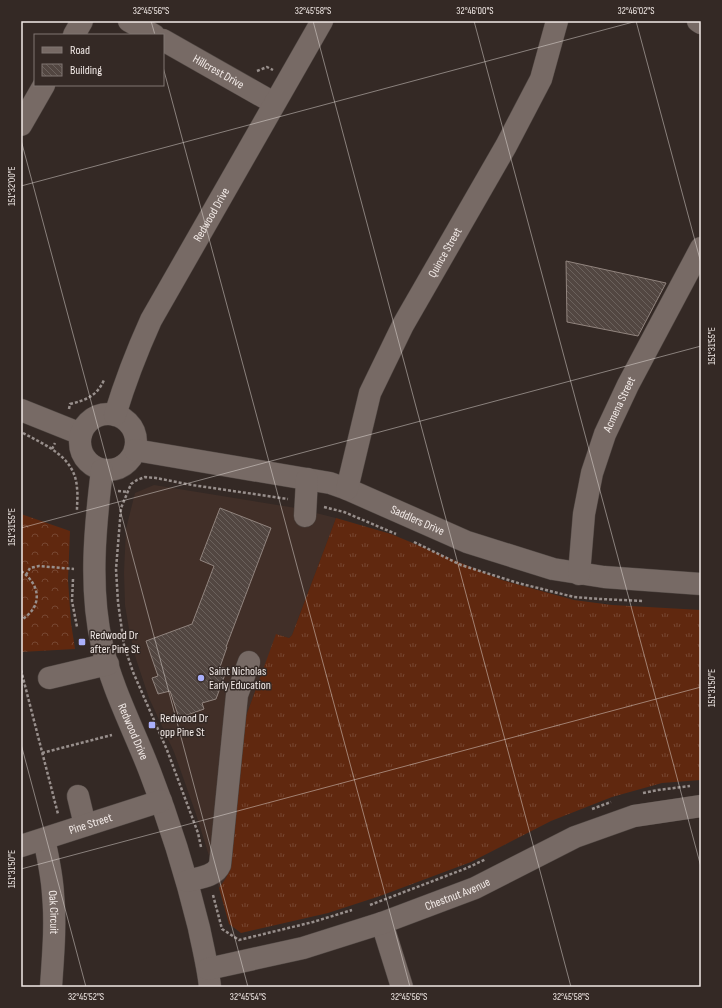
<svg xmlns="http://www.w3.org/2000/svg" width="722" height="1008" viewBox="0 0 722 1008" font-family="'Sofia Sans Condensed',sans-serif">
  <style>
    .built { fill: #412f28 }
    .grass { fill: url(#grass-tufts) }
    .forest { fill: url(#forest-crowns) }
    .building { fill: url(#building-back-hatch); stroke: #91847e }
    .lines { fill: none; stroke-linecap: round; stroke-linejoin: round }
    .minor-casing { stroke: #4f4642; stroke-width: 23 }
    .path { stroke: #988f8c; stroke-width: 2.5; stroke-dasharray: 3 2; stroke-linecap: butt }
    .minor { stroke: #776a65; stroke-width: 22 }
    .ticks { fill: none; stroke: #f2eae7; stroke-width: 1; stroke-opacity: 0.45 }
    .poi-dot { fill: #aab0fb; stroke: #342925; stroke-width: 1.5 }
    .labels { text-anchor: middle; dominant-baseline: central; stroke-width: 3; stroke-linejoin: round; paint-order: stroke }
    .street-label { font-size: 12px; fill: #f2eae7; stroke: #342925 }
    .poi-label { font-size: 12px; fill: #f2eae7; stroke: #342925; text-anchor: start }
    .neatline { fill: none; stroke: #f2eae7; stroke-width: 1.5 }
    .ticks-label { font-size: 10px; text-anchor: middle; fill: #f2eae7 }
  </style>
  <defs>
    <pattern id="grass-tufts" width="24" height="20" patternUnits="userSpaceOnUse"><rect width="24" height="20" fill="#60280f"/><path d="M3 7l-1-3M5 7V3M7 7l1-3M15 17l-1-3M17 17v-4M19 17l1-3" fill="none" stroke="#774732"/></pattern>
    <pattern id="forest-crowns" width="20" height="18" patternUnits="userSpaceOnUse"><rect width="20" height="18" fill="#60280f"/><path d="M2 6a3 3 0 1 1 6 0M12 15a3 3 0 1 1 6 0" fill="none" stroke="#774732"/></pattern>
    <pattern id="building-back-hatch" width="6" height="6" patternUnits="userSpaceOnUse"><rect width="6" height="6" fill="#524641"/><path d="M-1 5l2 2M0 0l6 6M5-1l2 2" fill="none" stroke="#6b615c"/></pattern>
  </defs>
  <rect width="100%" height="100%" fill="#342925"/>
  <!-- built -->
  <polygon class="built" points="154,485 296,508 336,518 292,635 289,638 285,637 277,634 246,716 231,866 226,878 219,888 196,814 174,752 149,698 136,659 129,629 125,605 124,572 126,529 135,493"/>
  <!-- grass -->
  <polygon class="grass" points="336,518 391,534 502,580 574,600 612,605 701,610 701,780 662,783 612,797 551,821 471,862 380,896 328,913 241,933 229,924 219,888 226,878 231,866 246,716 276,634 289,638 292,635"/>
  <!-- forest -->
  <polygon class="forest" points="21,514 70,531 68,580 71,623 75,649 21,652"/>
  <!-- building -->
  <g class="building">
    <polygon points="566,261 666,283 638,336 567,322"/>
    <polygon points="220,508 271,528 226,647 227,647 220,667 227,669 216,699 202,703 204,709 179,718 170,691 158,694 152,678 158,676 146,641 192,624 214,566 200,560"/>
  </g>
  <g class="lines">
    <defs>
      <g id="minor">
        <polyline points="129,21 154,35"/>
        <polyline points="698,21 701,23"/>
        <polyline points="74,35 82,21"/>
        <path id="s1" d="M163 40 274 103"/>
        <polyline points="21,125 44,85"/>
        <polyline points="21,410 81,434"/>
        <circle cx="108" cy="442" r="28"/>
        <path id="s2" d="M115 415C125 382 137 351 151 320L322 21"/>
        <path id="s3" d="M135 450 330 483 347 489 467 542 553 569 604 577 701 584"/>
        <path id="s4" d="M102 470C95 527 89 589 102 645 112 689 134 730 150 772 170 823 186 875 199 928 203 948 208 967 210 987"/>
        <path id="s5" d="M347 489 370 393 403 325 506 146 541 79 557 21"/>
        <polyline points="305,516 307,479"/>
        <path id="s6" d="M579 574 584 514 592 473 605 434 628 385 701 248"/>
        <polyline points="49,678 108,664"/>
        <polyline points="78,796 85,825"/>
        <path id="s7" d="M44 839C48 857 52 875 53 894 56 925 53 956 51 987"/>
        <path id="s8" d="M21 846 161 801"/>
        <path d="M187 881C198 878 215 877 220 865L237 695 249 662"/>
        <polyline points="382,923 402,987"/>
        <path id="s9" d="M208 969 303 948 382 923 475 888 575 837 634 816 701 806"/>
      </g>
    </defs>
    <!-- minor casing -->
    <use href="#minor" class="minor-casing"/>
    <!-- path -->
    <g class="path">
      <polyline points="257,71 267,67 273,70"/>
      <path d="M69 409 70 404C86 400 97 396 104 380"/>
      <path d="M23 433C47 446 75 457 77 488 78 495 77 503 77 510"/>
      <polyline points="52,449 55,443"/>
      <polyline points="118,491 128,492"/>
      <polyline points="324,507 344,512 396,534"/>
      <polyline points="414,542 461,565 518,583 574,597 600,599 643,601"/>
      <path d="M21 571C41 585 43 607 21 620"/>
      <polyline points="26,575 30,568 39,566 74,569"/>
      <polyline points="73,579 72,601 77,627"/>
      <polyline points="21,670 58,814"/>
      <polyline points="42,753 112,735"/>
      <polyline points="643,793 658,790 690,786"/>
      <polyline points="592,809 611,802"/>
      <polyline points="201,847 198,833 167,750 133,672 124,645 118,602 116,569 121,508 131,484 137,480 145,477 156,478 192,485 288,499"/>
      <polyline points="213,895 222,929 239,940 313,922 352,910"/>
      <polyline points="370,905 467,868 486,859"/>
    </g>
    <!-- minor -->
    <use href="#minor" class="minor"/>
  </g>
  <!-- ticks -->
  <path class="ticks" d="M151 21 155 35M313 21 571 987M474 21 701 867M636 21 701 263M163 67 410 987M21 140 248 987M21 186 637 21M21 528 701 346M21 744 86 987M21 869 701 687"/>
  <!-- markers -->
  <g class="poi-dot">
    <rect x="78" y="638" width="8" height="8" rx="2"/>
    <circle cx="201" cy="678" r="4"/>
    <rect x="148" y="721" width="8" height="8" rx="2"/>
  </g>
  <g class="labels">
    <!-- street labels -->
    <g class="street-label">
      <text stroke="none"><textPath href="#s1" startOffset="64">Hillcrest Drive</textPath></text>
      <text stroke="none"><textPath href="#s2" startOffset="223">Redwood Drive</textPath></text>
      <text stroke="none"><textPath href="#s5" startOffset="258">Quince Street</textPath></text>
      <text stroke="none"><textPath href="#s6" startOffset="176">Acmena Street</textPath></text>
      <text stroke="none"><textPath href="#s3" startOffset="293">Saddlers Drive</textPath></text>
      <text stroke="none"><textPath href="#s4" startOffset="268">Redwood Drive</textPath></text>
      <text stroke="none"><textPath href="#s8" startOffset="73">Pine Street</textPath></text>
      <text stroke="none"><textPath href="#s9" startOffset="261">Chestnut Avenue</textPath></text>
      <text stroke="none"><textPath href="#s7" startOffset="74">Oak Circuit</textPath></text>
    </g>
    <!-- poi labels -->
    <g class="poi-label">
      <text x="90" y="635">Redwood Dr<tspan x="90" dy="14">after Pine St</tspan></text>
      <text x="209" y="671">Saint Nicholas<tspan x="209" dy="14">Early Education</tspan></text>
      <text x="160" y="718">Redwood Dr<tspan x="160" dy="14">opp Pine St</tspan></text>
    </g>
  </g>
  <!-- border -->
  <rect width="722" height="1008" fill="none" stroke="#342925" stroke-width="44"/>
  <!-- legend -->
  <rect x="34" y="34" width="130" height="52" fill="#342925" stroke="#807673"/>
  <rect x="42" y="47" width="20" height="6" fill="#776a65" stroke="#807673"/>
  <text x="70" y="54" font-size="12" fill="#f2eae7">Road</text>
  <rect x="42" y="64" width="20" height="12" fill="url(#building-back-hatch)" stroke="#807673"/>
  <text x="70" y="74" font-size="12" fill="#f2eae7">Building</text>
  <rect x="22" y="22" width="678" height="964" class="neatline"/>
  <g class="ticks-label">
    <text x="151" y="14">32°45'56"S</text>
    <text x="313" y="14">32°45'58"S</text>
    <text x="475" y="14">32°46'00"S</text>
    <text x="636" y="14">32°46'02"S</text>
    <text transform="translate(11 186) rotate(-90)" y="4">151°32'00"E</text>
    <text transform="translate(711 346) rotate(-90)" y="4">151°31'55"E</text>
    <text transform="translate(11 527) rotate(-90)" y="4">151°31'55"E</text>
    <text transform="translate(711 688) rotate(-90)" y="4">151°31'50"E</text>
    <text transform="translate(11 869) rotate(-90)" y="4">151°31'50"E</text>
    <text x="86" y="1000">32°45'52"S</text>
    <text x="248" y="1000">32°45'54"S</text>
    <text x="409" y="1000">32°45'56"S</text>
    <text x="571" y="1000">32°45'58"S</text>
  </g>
</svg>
